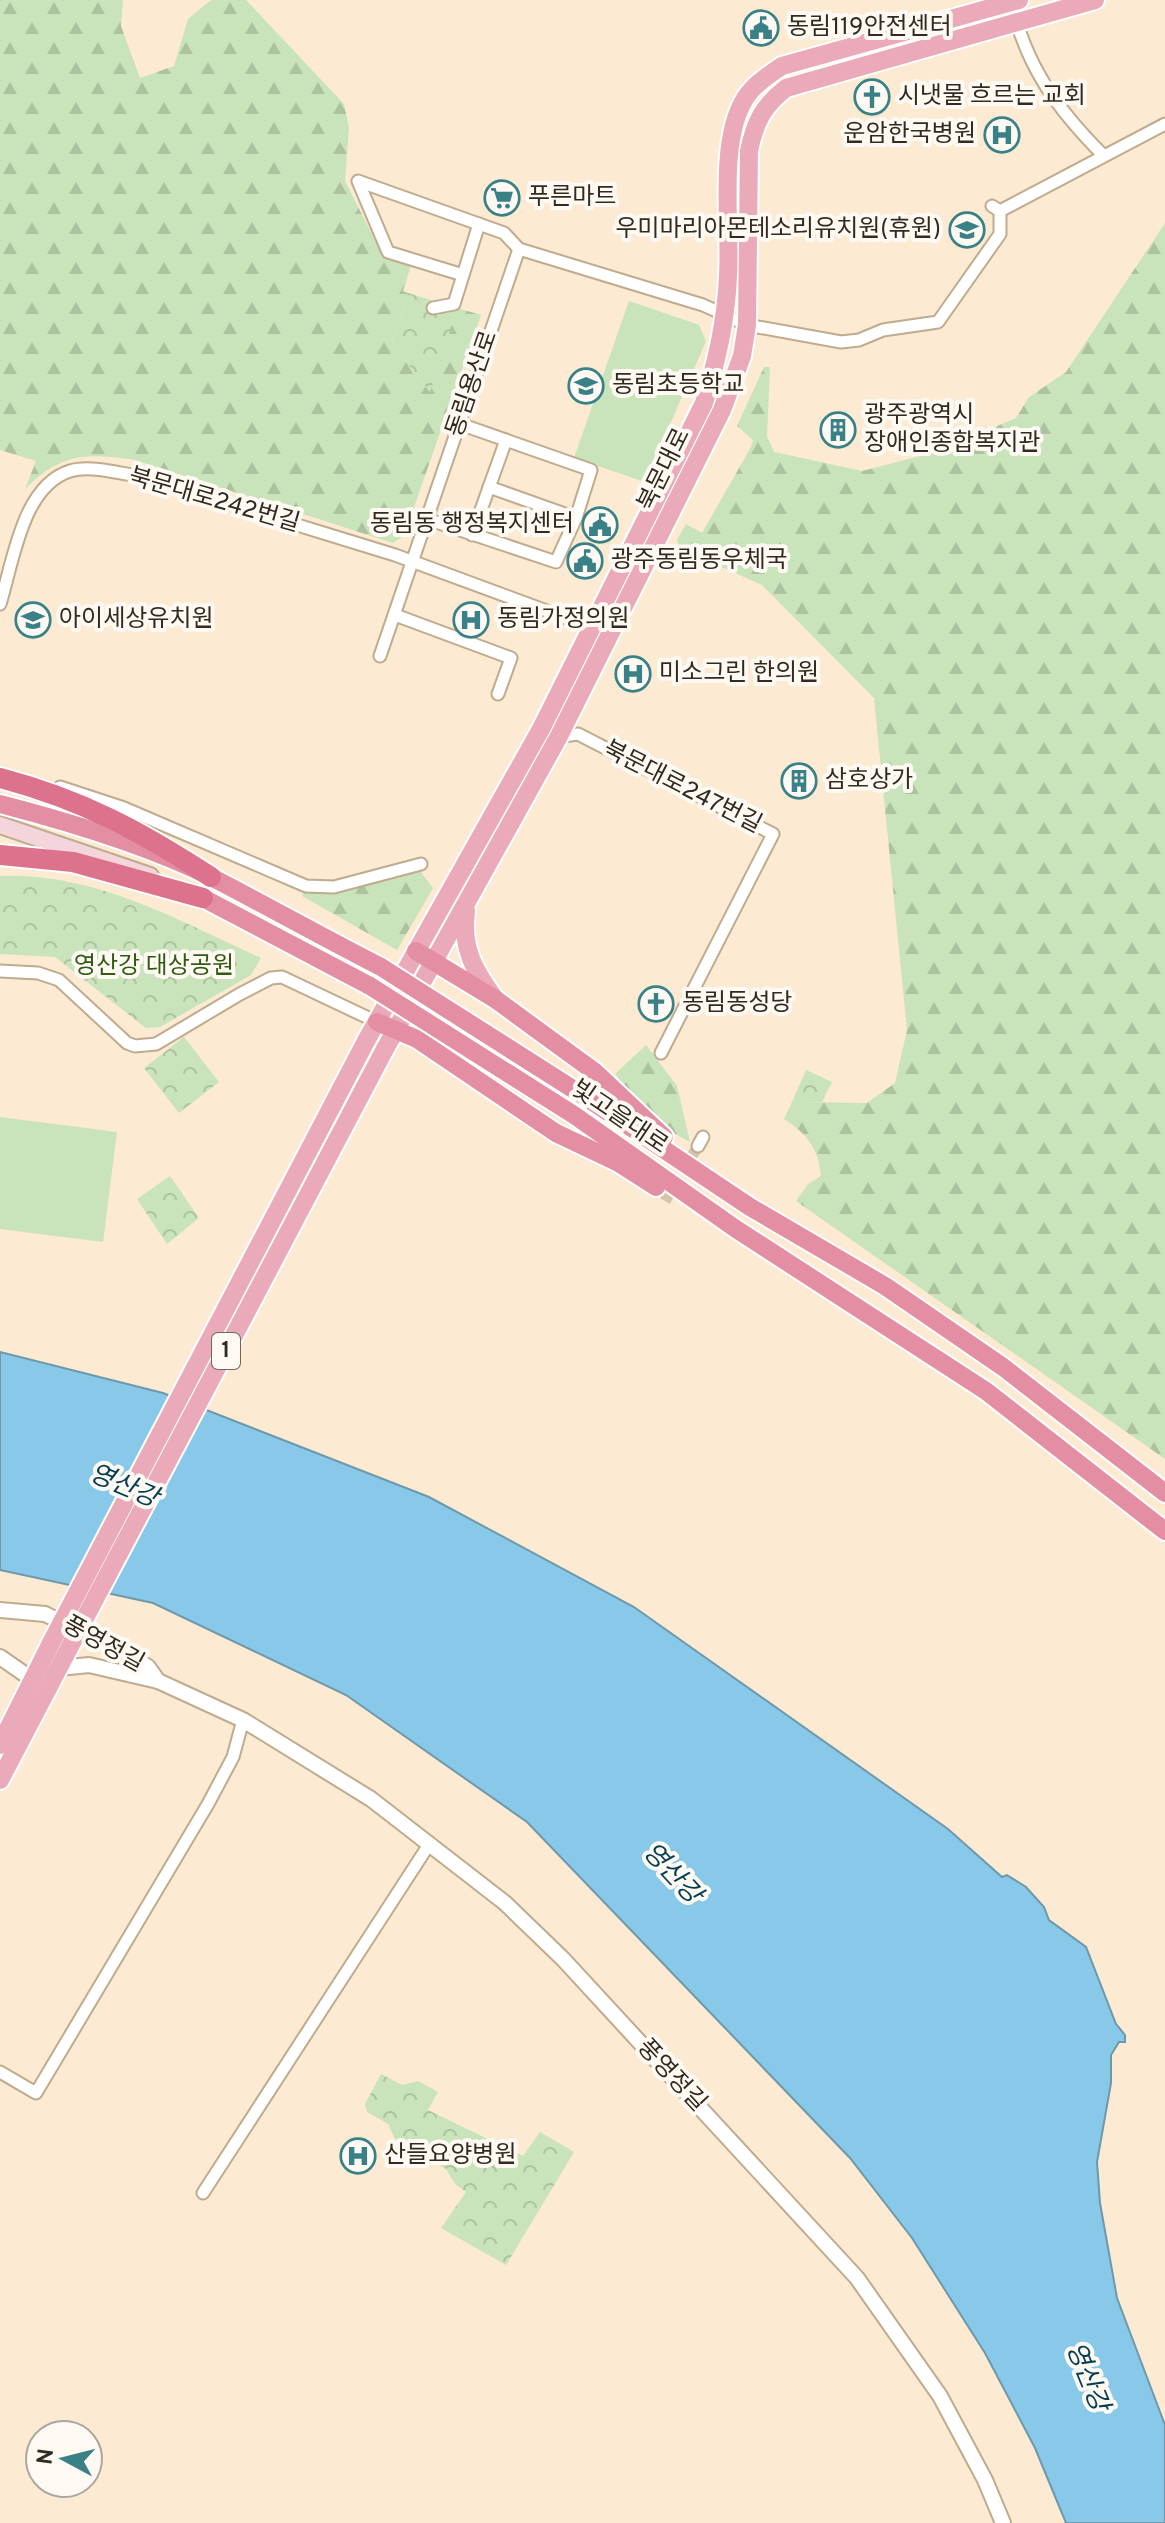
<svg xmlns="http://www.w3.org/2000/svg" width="1165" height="2523" viewBox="0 0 1165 2523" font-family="Overpass,'Noto Sans KR',sans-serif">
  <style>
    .grass { fill: #c9e3bb }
    .forest { fill: url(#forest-firs) }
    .park { fill: url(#park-crowns) }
    .water { fill: #88c8e8; stroke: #6e99ab; stroke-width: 2 }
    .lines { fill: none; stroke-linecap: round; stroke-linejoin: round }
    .minor-tunnel { stroke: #d4c4ae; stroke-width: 11; stroke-dasharray: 11 5.5; stroke-linecap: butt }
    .minor-casing { stroke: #bfab8d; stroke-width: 15 }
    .tertiary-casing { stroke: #bfab8d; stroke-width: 18 }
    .secondary-casing { stroke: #bfab8d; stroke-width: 20 }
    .primary-casing { stroke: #fff; stroke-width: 22 }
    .trunk-casing { stroke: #fff; stroke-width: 22 }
    .motorway-casing { stroke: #fff; stroke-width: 24 }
    .minor { stroke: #fff; stroke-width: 11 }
    .tertiary { stroke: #fff; stroke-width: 14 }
    .secondary { stroke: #f5d5dc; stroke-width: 16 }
    .primary { stroke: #ebaaba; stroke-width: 18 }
    .trunk { stroke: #e48ea3; stroke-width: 18 }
    .motorway { stroke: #dd728c; stroke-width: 20 }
    .primary-bridge-casing { stroke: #fff; stroke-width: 22; stroke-linecap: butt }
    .trunk-bridge-casing { stroke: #fff; stroke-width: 22; stroke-linecap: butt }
    .primary-bridge { stroke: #ebaaba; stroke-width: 18 }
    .trunk-bridge { stroke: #e48ea3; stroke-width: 18 }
    .labels { text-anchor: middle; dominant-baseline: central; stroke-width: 8; stroke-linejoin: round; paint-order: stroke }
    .shield { fill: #fefaf3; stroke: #6f685e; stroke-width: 2 }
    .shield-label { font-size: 22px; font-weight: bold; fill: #322a1e }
    .poi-label { font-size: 24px; fill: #322a1e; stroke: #fefaf3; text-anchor: start }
    .street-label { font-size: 24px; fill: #322a1e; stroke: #fefaf3 }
    .park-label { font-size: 24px; fill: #325b12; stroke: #fefaf3 }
    .water-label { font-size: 26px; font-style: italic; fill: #043e54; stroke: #fefaf3 }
  </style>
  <defs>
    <pattern id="forest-firs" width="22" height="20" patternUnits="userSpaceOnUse" patternTransform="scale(2)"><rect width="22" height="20" fill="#c9e3bb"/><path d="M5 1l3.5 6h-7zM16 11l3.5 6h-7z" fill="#adc3a0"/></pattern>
    <pattern id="park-crowns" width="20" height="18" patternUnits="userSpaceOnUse" patternTransform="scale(2)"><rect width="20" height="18" fill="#c9e3bb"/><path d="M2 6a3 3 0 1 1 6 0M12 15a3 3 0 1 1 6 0" fill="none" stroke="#adc3a0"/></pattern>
  </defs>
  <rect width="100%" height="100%" fill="#fcead2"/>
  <!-- grass -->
  <g class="grass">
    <polygon points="629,301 699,325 706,341 645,482 574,458"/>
    <polygon points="0,1117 117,1132 103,1242 0,1229"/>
  </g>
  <!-- forest -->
  <g class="forest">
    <path d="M0 0H123L121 26 140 78 174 66 188 19 211 0H246L344 104 349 128 345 181 382 254 411 265 403 291 408 293 392 343 429 391 457 308 481 315 404 536 393 543 135 460C84 453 62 453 25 489L36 461 0 450Z"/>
    <path d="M1165 223V1459L796 1201 808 1184 821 1176C819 1150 807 1133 784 1119L792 1102 867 1103 895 1083 907 1030 874 698 762 585 679 548 677 540 686 524 702 533 751 447 753 440 737 426 764 367H770L767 436 774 452 862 471 936 452 1016 418 1029 397 1066 372Z"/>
    <polygon points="420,871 433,888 397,950 302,896 306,890 332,891"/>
    <polygon points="646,1045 677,1086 690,1142 657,1124 615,1074"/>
  </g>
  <!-- park -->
  <g class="park">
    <polygon points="408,293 457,308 430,392 392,343"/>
    <path d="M0 876C94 872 178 920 261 958L251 975 160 1027 146 1028 55 957 0 954Z"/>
    <polygon points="184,1037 219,1082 179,1113 144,1068"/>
    <polygon points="806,1070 832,1082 822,1102 792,1102"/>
    <polygon points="170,1176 199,1218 167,1244 137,1199"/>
    <polygon points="381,2074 402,2085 418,2081 438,2092 428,2110 523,2156 540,2132 574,2152 506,2265 441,2228 466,2192 455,2184 446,2169 395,2139 388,2124 367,2112 365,2104"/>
  </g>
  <!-- water -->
  <polygon class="water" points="0,1352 163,1393 429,1497 634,1607 948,1829 1002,1877 1007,1875 1026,1887 1044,1907 1049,1920 1086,1947 1116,2024 1125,2035 1125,2042 1119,2042 1111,2055 1111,2083 1097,2162 1100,2203 1117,2298 1165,2425 1165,2523 1066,2523 1035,2448 985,2353 912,2238 850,2158 527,1822 346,1695 153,1603 0,1570"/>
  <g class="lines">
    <!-- minor-tunnel -->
    <polyline class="minor-tunnel" points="665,1201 698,1146"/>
    <defs>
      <g id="minor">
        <path d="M1011 0C1025 65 1057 109 1103 155"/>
        <polyline points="992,206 1000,211 1165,124"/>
        <polyline points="463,275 388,252 358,181 504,233 519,249 703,305 747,325 841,342 859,340 883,330 938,322 1000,234 1000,211"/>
        <polyline points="433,308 454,304 479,224"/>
        <polyline points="489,487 576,518"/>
        <polyline points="427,519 556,562 576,518 591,470 460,424"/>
        <polyline points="472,535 506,440"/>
        <path d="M0 604C13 563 22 486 70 471 90 465 118 473 138 476L395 555 590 627"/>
        <polyline points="395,615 511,658 498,694"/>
        <polyline points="380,656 519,249"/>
        <polyline points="556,737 578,734 773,834 661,1053"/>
        <polyline points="60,787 124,808 306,886 334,887 421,864"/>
        <polyline points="0,971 38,973 59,980 127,1043 135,1046 156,1044 240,994 271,978 282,977 377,1022"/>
        <polyline points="698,1146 703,1137"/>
        <polyline points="0,2072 36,2093 208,1804 233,1757 243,1720"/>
        <polyline points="203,2193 430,1843"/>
      </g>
      <g id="tertiary">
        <polyline points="0,1610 45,1614 129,1655 148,1667 158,1681 243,1720 371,1799 505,1903 563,1959 857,2278 940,2396 985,2480 1003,2523"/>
        <polyline points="0,1657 33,1680"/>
        <polyline points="59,1668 89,1665 158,1681"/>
      </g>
      <polyline id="secondary" points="0,825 150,876"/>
      <g id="primary">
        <path d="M466 911C461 948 474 970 495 999"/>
        <path d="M366 1041 541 729 704 403C717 360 726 321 728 276 731 226 719 148 742 104 750 87 767 76 782 66L1019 0"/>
        <path d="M385 1049 558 738 722 410 742 356 747 325 749 151C755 122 763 106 786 88L1095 0"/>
        <polyline points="0,1745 51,1643"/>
        <polyline points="0,1780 67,1652"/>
      </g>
      <g id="trunk">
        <path d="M0 804C69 822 150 846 213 878 269 907 324 938 381 967"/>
        <polyline points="203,898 370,986"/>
        <polyline points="416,951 495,999 595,1072 664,1137"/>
        <polyline points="377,1022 417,1039 556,1133 617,1162 656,1187"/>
        <polyline points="587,1098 750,1207 885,1286 1003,1367 1165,1493"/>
        <polyline points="574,1115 736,1229 986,1391 1165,1531"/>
      </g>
      <g id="motorway">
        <path d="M0 778C83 800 140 831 211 877"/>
        <polyline points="0,855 73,862 203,898"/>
      </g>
    </defs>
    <!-- minor casing -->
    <use href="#minor" class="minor-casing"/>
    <!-- tertiary casing -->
    <use href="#tertiary" class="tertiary-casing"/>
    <!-- secondary casing -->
    <use href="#secondary" class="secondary-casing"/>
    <!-- primary casing -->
    <use href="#primary" class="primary-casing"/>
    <!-- trunk casing -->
    <use href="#trunk" class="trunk-casing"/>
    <!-- motorway casing -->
    <use href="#motorway" class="motorway-casing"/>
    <!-- minor -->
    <use href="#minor" class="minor"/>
    <!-- tertiary -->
    <use href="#tertiary" class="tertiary"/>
    <!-- secondary -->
    <use href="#secondary" class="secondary"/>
    <!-- primary -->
    <use href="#primary" class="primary"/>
    <!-- trunk -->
    <use href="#trunk" class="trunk"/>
    <!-- motorway -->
    <use href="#motorway" class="motorway"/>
    <defs>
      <g id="primary-bridge">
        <polyline points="51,1643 366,1041"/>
        <polyline points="67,1652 385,1049"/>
      </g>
      <g id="trunk-bridge">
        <polyline points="381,967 587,1098"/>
        <polyline points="370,986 574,1115"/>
      </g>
    </defs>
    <!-- primary-bridge casing -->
    <use href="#primary-bridge" class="primary-bridge-casing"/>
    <!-- trunk-bridge casing -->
    <use href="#trunk-bridge" class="trunk-bridge-casing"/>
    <!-- primary-bridge -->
    <use href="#primary-bridge" class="primary-bridge"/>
    <!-- trunk-bridge -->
    <use href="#trunk-bridge" class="trunk-bridge"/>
  </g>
  <!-- icons -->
  <defs>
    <symbol id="civic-ring" viewBox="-11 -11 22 22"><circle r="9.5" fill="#fefaf3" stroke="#398187" stroke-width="1.5"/><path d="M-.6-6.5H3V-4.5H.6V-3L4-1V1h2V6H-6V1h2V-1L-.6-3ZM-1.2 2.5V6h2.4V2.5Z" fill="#398187"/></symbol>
    <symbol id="church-ring" viewBox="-11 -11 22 22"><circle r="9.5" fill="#fefaf3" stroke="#398187" stroke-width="1.5"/><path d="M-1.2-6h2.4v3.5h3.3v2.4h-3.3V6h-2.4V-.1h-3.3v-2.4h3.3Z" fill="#398187"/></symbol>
    <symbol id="hospital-ring" viewBox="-11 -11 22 22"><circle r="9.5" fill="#fefaf3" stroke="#398187" stroke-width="1.5"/><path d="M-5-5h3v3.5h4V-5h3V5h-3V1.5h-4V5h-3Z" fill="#398187"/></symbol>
    <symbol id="supermarket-ring" viewBox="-11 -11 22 22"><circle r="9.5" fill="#fefaf3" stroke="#398187" stroke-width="1.5"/><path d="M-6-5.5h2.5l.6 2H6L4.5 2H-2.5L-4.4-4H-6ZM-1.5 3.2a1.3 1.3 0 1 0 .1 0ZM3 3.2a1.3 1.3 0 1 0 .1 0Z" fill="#398187"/></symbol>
    <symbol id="school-ring" viewBox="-11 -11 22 22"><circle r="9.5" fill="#fefaf3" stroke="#398187" stroke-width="1.5"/><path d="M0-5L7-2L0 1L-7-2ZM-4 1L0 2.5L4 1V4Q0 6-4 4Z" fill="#398187"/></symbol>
    <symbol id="building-ring" viewBox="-11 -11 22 22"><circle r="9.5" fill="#fefaf3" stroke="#398187" stroke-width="1.5"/><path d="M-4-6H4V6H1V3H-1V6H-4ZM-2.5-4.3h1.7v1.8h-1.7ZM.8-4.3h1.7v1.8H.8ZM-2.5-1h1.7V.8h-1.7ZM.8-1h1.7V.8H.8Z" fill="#398187"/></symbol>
  </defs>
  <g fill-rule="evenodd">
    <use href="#civic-ring" x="741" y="8" width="40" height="40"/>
    <use href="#church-ring" x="852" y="77" width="40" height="40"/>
    <use href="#hospital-ring" x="982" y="115" width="40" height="40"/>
    <use href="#supermarket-ring" x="482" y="178" width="40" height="40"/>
    <use href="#school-ring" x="947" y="210" width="40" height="40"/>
    <use href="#school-ring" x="566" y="366" width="40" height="40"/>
    <use href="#building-ring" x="818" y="410" width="40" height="40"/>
    <use href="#civic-ring" x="580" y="505" width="40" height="40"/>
    <use href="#civic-ring" x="565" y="541" width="40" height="40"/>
    <use href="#school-ring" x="13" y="600" width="40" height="40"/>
    <use href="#hospital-ring" x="451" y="600" width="40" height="40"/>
    <use href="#hospital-ring" x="613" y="654" width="40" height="40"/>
    <use href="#building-ring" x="779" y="761" width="40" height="40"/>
    <use href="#church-ring" x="636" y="984" width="40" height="40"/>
    <use href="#hospital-ring" x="338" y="2136" width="40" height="40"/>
  </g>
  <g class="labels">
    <!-- shield labels -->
    <rect class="shield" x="212" y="1333" width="28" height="36" rx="6"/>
    <g class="shield-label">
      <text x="226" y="1351">1</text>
    </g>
    <!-- poi labels -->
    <g class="poi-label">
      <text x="787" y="28">동림119안전센터</text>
      <text x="898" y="97">시냇물 흐르는 교회</text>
      <text x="976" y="135" text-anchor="end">운암한국병원</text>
      <text x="528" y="198">푸른마트</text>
      <text x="941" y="230" text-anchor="end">우미마리아몬테소리유치원(휴원)</text>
      <text x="612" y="386">동림초등학교</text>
      <text x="864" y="416">광주광역시<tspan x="864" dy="28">장애인종합복지관</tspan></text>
      <text x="574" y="525" text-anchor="end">동림동 행정복지센터</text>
      <text x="611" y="561">광주동림동우체국</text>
      <text x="59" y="620">아이세상유치원</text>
      <text x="497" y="620">동림가정의원</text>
      <text x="659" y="674">미소그린 한의원</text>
      <text x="825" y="781">삼호상가</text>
      <text x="682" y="1004">동림동성당</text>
      <text x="384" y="2156">산들요양병원</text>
    </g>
    <!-- street labels -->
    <g class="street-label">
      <text transform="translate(473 384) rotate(-71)">동림용산로</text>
      <text transform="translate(665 470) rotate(-64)">북문대로</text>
      <text transform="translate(214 501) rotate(16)">북문대로242번길</text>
      <text transform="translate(682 788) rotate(27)">북문대로247번길</text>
      <text transform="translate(619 1118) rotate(34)">빛고을대로</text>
      <text transform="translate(103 1645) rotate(29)">풍영정길</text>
      <text transform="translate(671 2076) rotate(47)">풍영정길</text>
    </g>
    <!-- park labels -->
    <g class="park-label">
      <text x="154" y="967">영산강 대상공원</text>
    </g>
    <!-- water labels -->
    <g class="water-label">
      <text transform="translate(123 1487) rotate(23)">영산강</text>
      <text transform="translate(671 1874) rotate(47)">영산강</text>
      <text transform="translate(1086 2377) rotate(68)">영산강</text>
    </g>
  </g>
  <!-- north arrow -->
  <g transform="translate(64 2459) rotate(277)"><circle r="38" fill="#fefaf3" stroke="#aca79e" stroke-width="2"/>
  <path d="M0-6L14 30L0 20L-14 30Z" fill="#398187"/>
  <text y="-12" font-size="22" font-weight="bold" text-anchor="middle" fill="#322a1e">N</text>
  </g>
</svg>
